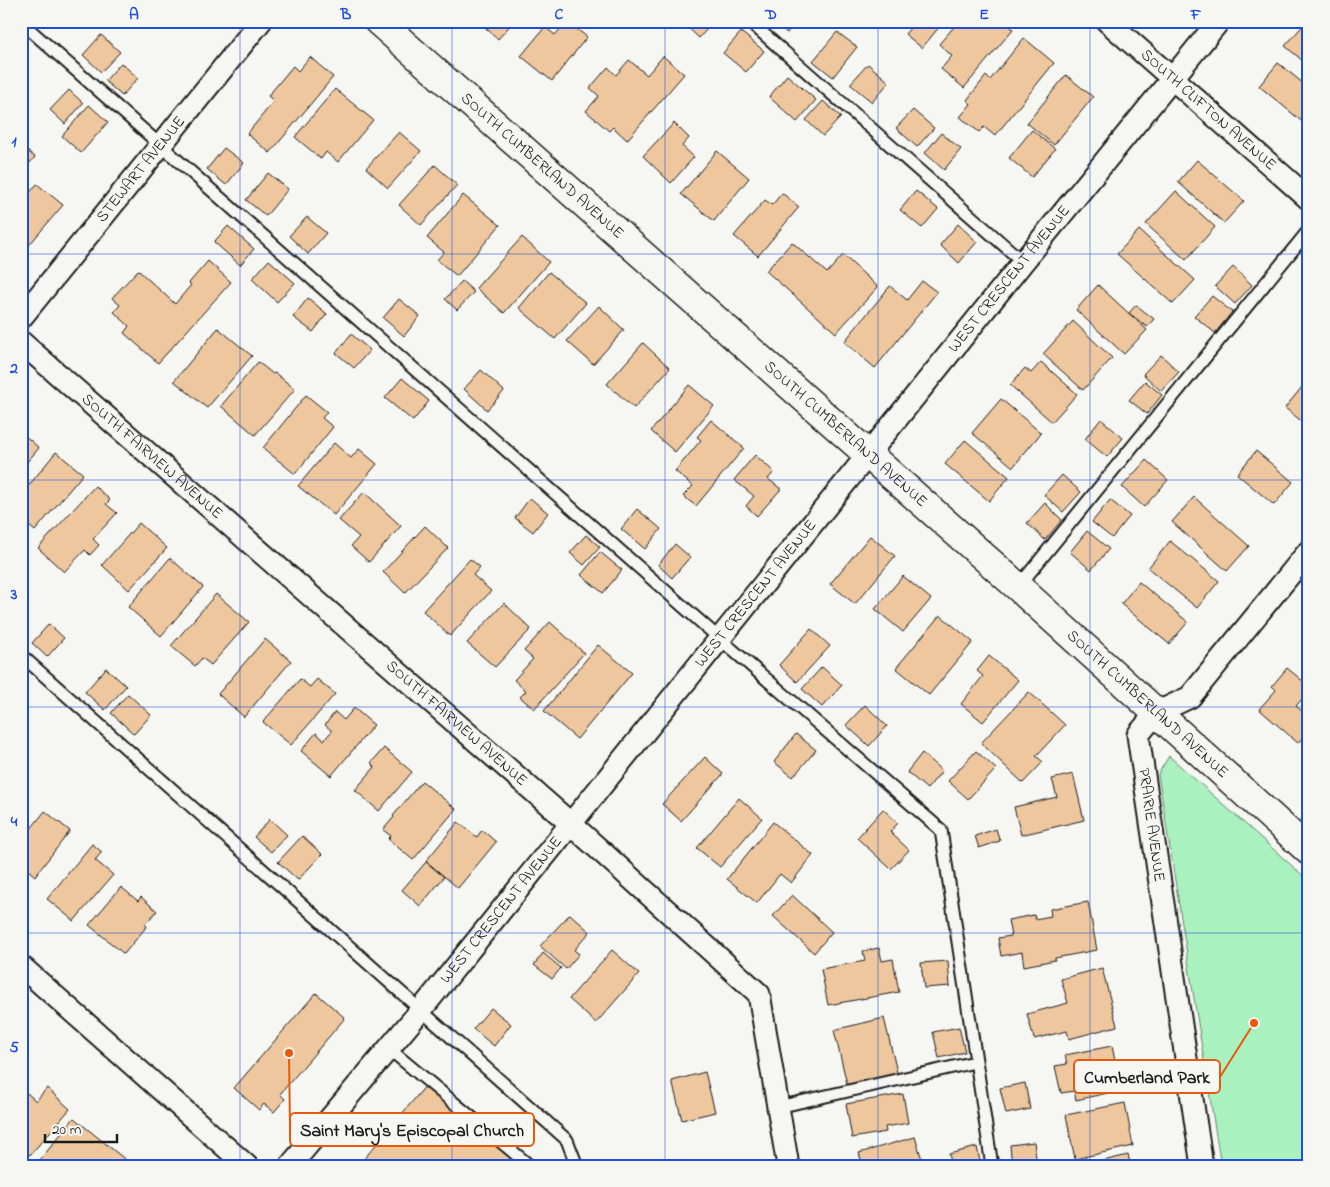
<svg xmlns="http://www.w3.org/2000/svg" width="1330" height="1187" viewBox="0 0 1330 1187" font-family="'Indie Flower',sans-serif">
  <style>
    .green { fill: #a9f1bf; stroke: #62866e }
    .building { fill: #eec79e; stroke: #1c1c1c }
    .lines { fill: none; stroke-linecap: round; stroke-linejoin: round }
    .service-casing { stroke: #1c1c1c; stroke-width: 15 }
    .minor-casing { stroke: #1c1c1c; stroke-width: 25 }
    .tertiary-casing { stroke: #1c1c1c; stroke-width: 31 }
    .service { stroke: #f6f6f2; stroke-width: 11 }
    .minor { stroke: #f6f6f2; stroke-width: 21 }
    .tertiary { stroke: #f6f6f2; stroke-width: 28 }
    .grid { fill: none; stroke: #1d4ed8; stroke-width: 1; stroke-opacity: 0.55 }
    .labels { text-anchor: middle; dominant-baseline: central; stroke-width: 4; stroke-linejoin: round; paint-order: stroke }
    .street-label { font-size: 16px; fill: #1c1c1c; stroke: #f6f6f2 }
    .leader { fill: none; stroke: #e8590c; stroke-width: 2 }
    .callout-dot { fill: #e8590c; stroke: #f6f6f2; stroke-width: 2 }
    .callout { fill: #f6f6f2; stroke: #e8590c; stroke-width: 2 }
    .callout-label { font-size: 18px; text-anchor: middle; font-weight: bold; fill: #1c1c1c }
    .neatline { fill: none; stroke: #1d4ed8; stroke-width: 2 }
    .grid-label { font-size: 16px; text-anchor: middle; font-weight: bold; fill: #1d4ed8 }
  </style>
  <rect width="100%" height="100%" fill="#f6f6f2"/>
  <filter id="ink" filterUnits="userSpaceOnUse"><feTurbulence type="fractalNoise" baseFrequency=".02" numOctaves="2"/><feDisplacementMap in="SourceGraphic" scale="10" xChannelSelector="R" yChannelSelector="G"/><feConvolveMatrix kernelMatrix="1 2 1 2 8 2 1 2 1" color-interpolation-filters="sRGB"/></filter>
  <g filter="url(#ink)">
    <!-- green -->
    <polygon class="green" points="1169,756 1309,881 1309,1166 1221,1166 1158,774"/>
    <!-- building -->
    <g class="building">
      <polygon points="478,21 514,21 498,39"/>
      <polygon points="567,21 587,37 552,81 521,56 545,27 555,35"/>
      <polygon points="681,21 714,21 699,38"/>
      <polygon points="773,21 797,21 787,33"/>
      <polygon points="916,21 944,21 922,48 905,34"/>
      <polygon points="959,21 1004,21 1013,29 964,88 941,69 952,56 939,44"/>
      <polygon points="1306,22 1309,24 1309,66 1285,46"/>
      <polygon points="741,32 764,51 746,72 723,53"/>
      <polygon points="837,32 857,47 833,77 813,61"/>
      <polygon points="101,35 120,52 101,72 83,55"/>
      <polygon points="1024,38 1054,63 995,136 984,127 979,132 960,117 971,104 967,100 986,76 990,80"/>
      <polygon points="663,56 684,74 627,140 613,127 609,131 586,111 599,96 590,88 608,67 616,75 629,60 647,75"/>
      <polygon points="310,57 333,77 270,153 247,134 274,101 268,96 293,66 298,71"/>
      <polygon points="121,63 138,78 122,96 105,81"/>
      <polygon points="1278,63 1309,88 1309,119 1305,124 1259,86"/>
      <polygon points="868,64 889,82 872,102 850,84"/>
      <polygon points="787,75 816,100 797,122 769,97"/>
      <polygon points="1066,75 1093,97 1054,145 1027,123"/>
      <polygon points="335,89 373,120 338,162 326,152 321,159 295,137"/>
      <polygon points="69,90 83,103 65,124 50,110"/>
      <polygon points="823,101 841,117 823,136 806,120"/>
      <polygon points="89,105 108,122 81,153 62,136"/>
      <polygon points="913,110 934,128 917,147 896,128"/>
      <polygon points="674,123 689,138 682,146 694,157 671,183 643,156"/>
      <polygon points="1032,130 1055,149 1032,177 1009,158"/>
      <polygon points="399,132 421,151 388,188 366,168"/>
      <polygon points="941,133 961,149 944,170 925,153"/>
      <polygon points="21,146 35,157 21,173"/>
      <polygon points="224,148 244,163 226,185 207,169"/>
      <polygon points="717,151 749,178 714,221 681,194"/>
      <polygon points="1197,160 1244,201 1224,223 1178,182"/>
      <polygon points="435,165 457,185 421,225 399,205"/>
      <polygon points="268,173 288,189 266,216 246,200"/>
      <polygon points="37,184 63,205 24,251 21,249 21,203"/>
      <polygon points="916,191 938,209 922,228 900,210"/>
      <polygon points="1176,191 1215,227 1186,260 1146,224"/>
      <polygon points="782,193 799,207 758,256 734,236 765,200 772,205"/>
      <polygon points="463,195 500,225 457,276 437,260 444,252 427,238"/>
      <polygon points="307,217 326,233 308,254 289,236"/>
      <polygon points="958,224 977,242 959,263 940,245"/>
      <polygon points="228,226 254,249 240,265 214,242"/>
      <polygon points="1139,230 1195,280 1173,304 1117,254"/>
      <polygon points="522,237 549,262 504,313 476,288"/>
      <polygon points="792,242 827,273 843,255 878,287 836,333 766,271"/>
      <polygon points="269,260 295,283 277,302 252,279"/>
      <polygon points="208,261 231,282 158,363 124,333 129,326 114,312 120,305 112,298 138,270 175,304 191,285 189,283"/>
      <polygon points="1233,267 1252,285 1235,304 1215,286"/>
      <polygon points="549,272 586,303 555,339 519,308"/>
      <polygon points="462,281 474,292 457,310 445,299"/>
      <polygon points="922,281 937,292 875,368 844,342 890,286 907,300"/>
      <polygon points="1098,285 1147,330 1124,354 1076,310"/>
      <polygon points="1212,296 1232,312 1215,333 1194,316"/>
      <polygon points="308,298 327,314 313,332 293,317"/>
      <polygon points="399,299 420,316 404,336 383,318"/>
      <polygon points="1136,305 1154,319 1147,327 1129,313"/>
      <polygon points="599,306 624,330 593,364 567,341"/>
      <polygon points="1073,321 1112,358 1083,390 1043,354"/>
      <polygon points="218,328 252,356 207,408 174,381"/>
      <polygon points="351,334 370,350 354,368 336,353"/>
      <polygon points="643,343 670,368 634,408 607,384"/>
      <polygon points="1161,355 1179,372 1161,391 1143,374"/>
      <polygon points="258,362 273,374 275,373 295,389 255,435 221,406"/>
      <polygon points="1041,362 1077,394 1052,422 1010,385 1025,368 1031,373"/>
      <polygon points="481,370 504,391 487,410 464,389"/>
      <polygon points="402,378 429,401 413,421 385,398"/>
      <polygon points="1145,381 1162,395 1147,414 1129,400"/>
      <polygon points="1306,382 1309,384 1309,427 1285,408"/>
      <polygon points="689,385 714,406 675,452 651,431"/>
      <polygon points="306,395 327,412 322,418 333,427 295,474 263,448"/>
      <polygon points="1001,399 1041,433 1013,467 972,433"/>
      <polygon points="1101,419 1123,438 1107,457 1085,439"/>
      <polygon points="711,420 744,448 696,506 683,496 693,486 675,471 701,440 697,437"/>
      <polygon points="21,432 39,448 21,469"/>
      <polygon points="965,440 1009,477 989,501 945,464"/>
      <polygon points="334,443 351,458 359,449 377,464 334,515 298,486"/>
      <polygon points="1256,451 1293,482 1274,505 1237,474"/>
      <polygon points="56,452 83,474 35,531 21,519 21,495"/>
      <polygon points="755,455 774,472 768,479 781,489 757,516 746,506 754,496 734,480"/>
      <polygon points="1146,460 1168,480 1144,507 1122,487"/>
      <polygon points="1062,475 1081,492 1063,512 1044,495"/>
      <polygon points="95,486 110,500 106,504 117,513 93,539 99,545 90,555 85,550 64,572 38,548"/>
      <polygon points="364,492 401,526 369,562 351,546 359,537 339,520"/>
      <polygon points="1194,497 1249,546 1227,571 1172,522"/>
      <polygon points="530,498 548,513 533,532 515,518"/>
      <polygon points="1110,500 1130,516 1112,538 1092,522"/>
      <polygon points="1045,503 1062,520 1045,540 1027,523"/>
      <polygon points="637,509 661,529 645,549 621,529"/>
      <polygon points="139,523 167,548 129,590 102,565"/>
      <polygon points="425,526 448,548 405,593 383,572"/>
      <polygon points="1087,531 1109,549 1091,570 1070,552"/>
      <polygon points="586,535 600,547 584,565 570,553"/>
      <polygon points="870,536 895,556 855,604 830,584"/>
      <polygon points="1170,541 1219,581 1197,608 1148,568"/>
      <polygon points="675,544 690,557 672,578 658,565"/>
      <polygon points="600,552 622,570 603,593 581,575"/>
      <polygon points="170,558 203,587 161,636 128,607"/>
      <polygon points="470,559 480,567 473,575 491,591 450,636 423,611"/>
      <polygon points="903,576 931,599 903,632 875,609"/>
      <polygon points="1139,582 1188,622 1169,644 1121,604"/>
      <polygon points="216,594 249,622 211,665 202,658 195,666 171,646"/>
      <polygon points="504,603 531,629 495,667 467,643"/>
      <polygon points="940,615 973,642 929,695 896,668"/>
      <polygon points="550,622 584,653 534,709 520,697 526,691 514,680 533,659 524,651"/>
      <polygon points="49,624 64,638 47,657 32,643"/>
      <polygon points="811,629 830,646 797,682 779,665"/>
      <polygon points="265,639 291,661 244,717 218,694"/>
      <polygon points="598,645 632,673 577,739 544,711"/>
      <polygon points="989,656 1018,680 983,722 961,704 983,676 977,671"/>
      <polygon points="822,667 842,685 822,707 802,689"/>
      <polygon points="106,668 126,686 105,710 85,692"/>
      <polygon points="1287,668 1309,686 1309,691 1296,706 1309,717 1309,730 1298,743 1259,709 1276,690 1272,686"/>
      <polygon points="300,679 310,687 317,679 335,694 291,745 263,722"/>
      <polygon points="1029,692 1065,725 1036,756 1043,762 1023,783 981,743"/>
      <polygon points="128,694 151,715 134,734 111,713"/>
      <polygon points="865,705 887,726 869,746 846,725"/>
      <polygon points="354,708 374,725 331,776 301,751 316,733 324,740 332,731 325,725 335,712 344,720"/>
      <polygon points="796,734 816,750 793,777 774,762"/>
      <polygon points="384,748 412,772 379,811 355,790 375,767 371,763"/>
      <polygon points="976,751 996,769 968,799 948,781"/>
      <polygon points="922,753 942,771 927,789 907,772"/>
      <polygon points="705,757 723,774 681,821 662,804"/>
      <polygon points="1073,774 1084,820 1021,835 1014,807 1057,797 1052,779"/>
      <polygon points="422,781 456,809 413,860 388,839 391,836 383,830 394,817 393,816"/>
      <polygon points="739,798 762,818 720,867 697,848"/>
      <polygon points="883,809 898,823 890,832 909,850 891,869 857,838"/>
      <polygon points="45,811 70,831 35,876 21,864 21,841"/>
      <polygon points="270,819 287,835 271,852 254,837"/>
      <polygon points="458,822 477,837 482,830 496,842 458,888 426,861"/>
      <polygon points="773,822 813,855 791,883 780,874 757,903 727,879"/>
      <polygon points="996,829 1000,841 979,848 975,836"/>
      <polygon points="302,836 322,854 298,880 278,862"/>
      <polygon points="92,844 102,852 95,860 113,875 74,921 47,899"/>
      <polygon points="426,862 444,877 420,906 402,890"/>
      <polygon points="121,887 138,901 141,897 157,911 145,924 147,926 124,954 89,925"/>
      <polygon points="792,895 832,932 814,953 773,916"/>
      <polygon points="1088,902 1097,950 1055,958 1055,960 1024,966 1022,952 1001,956 998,938 1011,936 1008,920 1034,915 1035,919 1051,916 1050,909"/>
      <polygon points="570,914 590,932 574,950 579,954 566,969 540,946"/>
      <polygon points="879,948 882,961 893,959 899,992 828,1005 821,969 865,961 863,951"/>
      <polygon points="612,950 639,974 596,1023 569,999"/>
      <polygon points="543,953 561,968 552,979 534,965"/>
      <polygon points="948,961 950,986 924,988 921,963"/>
      <polygon points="1102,968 1117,1026 1069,1039 1067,1031 1034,1039 1027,1014 1068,1003 1061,979"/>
      <polygon points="316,993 345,1018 280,1094 285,1099 274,1112 264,1104 259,1110 234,1088"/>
      <polygon points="491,1008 511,1024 494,1046 473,1029"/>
      <polygon points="884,1018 898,1076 848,1088 834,1030"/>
      <polygon points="959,1027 965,1052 939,1058 933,1032"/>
      <polygon points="1112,1046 1121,1090 1076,1100 1074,1091 1061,1093 1055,1066 1067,1064 1065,1055"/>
      <polygon points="705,1072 715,1112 682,1120 672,1081"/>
      <polygon points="1025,1083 1030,1109 1006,1114 1000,1088"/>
      <polygon points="427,1084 522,1166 358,1166"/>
      <polygon points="47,1088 70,1109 30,1155 21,1148 21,1100 27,1093 36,1101"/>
      <polygon points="903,1094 908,1123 885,1127 886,1132 852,1138 846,1104"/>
      <polygon points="1125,1103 1133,1146 1075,1159 1066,1115"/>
      <polygon points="74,1118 133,1166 35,1166"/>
      <polygon points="915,1137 924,1166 863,1166 859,1153"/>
      <polygon points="1034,1142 1037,1166 1012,1166 1010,1145"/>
      <polygon points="977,1147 981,1166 952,1166 949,1154"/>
      <polygon points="1128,1155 1131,1166 1082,1166"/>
    </g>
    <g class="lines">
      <defs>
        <g id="service">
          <polyline points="749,21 1023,262"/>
          <polyline points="21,22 720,639 941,830 992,1166"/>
          <polyline points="1018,587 1309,230"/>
          <polyline points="21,655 567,1140 577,1166"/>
          <polyline points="388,1048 530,1166"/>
          <polyline points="778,1107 975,1062"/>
        </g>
        <g id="minor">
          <path id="s1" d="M1107 21 1309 199"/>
          <path id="s2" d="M21 318 261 21"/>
          <path id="s3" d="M21 342 571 824 759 994 788 1166"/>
          <polyline points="21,966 247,1166"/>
          <path id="s4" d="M290 1166 421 1010 1023 262 1219 21"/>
          <polyline points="1202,1166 1138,735 1156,713 1190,697 1309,551"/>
        </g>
        <g id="tertiary">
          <path id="s5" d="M378 21 1018 587 1309 851"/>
        </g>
      </defs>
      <!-- service casing -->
      <use href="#service" class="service-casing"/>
      <!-- minor casing -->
      <use href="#minor" class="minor-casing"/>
      <!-- tertiary casing -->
      <use href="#tertiary" class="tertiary-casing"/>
      <!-- service -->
      <use href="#service" class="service"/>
      <!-- minor -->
      <use href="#minor" class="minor"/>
      <!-- tertiary -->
      <use href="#tertiary" class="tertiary"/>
    </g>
  </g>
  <!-- grid -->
  <path class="grid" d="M240 21V1166M452 21V1166M665 21V1166M878 21V1166M1090 21V1166M21 254H1309M21 480H1309M21 707H1309M21 933H1309"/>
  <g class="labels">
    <!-- street labels -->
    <g class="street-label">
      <text stroke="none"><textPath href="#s1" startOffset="135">SOUTH CLIFTON AVENUE</textPath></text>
      <text stroke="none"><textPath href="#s5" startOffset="219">SOUTH CUMBERLAND AVENUE</textPath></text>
      <text stroke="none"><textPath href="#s2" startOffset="191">STEWART AVENUE</textPath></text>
      <text stroke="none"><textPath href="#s4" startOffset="1142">WEST CRESCENT AVENUE</textPath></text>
      <text stroke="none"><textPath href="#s5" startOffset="624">SOUTH CUMBERLAND AVENUE</textPath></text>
      <text stroke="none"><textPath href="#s3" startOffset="174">SOUTH FAIRVIEW AVENUE</textPath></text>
      <text stroke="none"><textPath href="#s4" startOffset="738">WEST CRESCENT AVENUE</textPath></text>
      <text stroke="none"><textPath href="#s5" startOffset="1029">SOUTH CUMBERLAND AVENUE</textPath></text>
      <text stroke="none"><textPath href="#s3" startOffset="579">SOUTH FAIRVIEW AVENUE</textPath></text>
      <text transform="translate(1151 825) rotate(82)">PRAIRIE AVENUE</text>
      <text stroke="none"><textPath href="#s4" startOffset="332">WEST CRESCENT AVENUE</textPath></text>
    </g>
  </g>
  <!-- callouts -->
  <path class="leader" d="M1254 1023L1220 1077M289 1053L290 1130"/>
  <g class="callout-dot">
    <circle cx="1254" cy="1023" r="5"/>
    <circle cx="289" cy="1053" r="5"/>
  </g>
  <g class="callout">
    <rect x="1074" y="1060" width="146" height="33" rx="5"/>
    <rect x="290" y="1113" width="244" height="33" rx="5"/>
  </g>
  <g class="callout-label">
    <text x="1147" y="1083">Cumberland Park</text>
    <text x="412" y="1136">Saint Mary's Episcopal Church</text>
  </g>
  <!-- margin -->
  <rect width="1330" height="1187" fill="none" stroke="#f6f6f2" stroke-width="55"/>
  <!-- scale -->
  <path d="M45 1134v8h72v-8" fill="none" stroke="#1c1c1c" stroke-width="2.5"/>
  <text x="52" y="1134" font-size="15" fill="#1c1c1c" stroke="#f6f6f2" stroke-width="4" paint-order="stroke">20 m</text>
  <rect x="28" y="28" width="1274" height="1132" class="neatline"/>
  <g class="grid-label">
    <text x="134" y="19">A</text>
    <text x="346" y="19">B</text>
    <text x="559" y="19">C</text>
    <text x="771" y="19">D</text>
    <text x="984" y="19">E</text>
    <text x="1196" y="19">F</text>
    <text x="14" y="146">1</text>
    <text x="14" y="373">2</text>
    <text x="14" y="599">3</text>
    <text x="14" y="826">4</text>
    <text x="14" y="1052">5</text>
  </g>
</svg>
